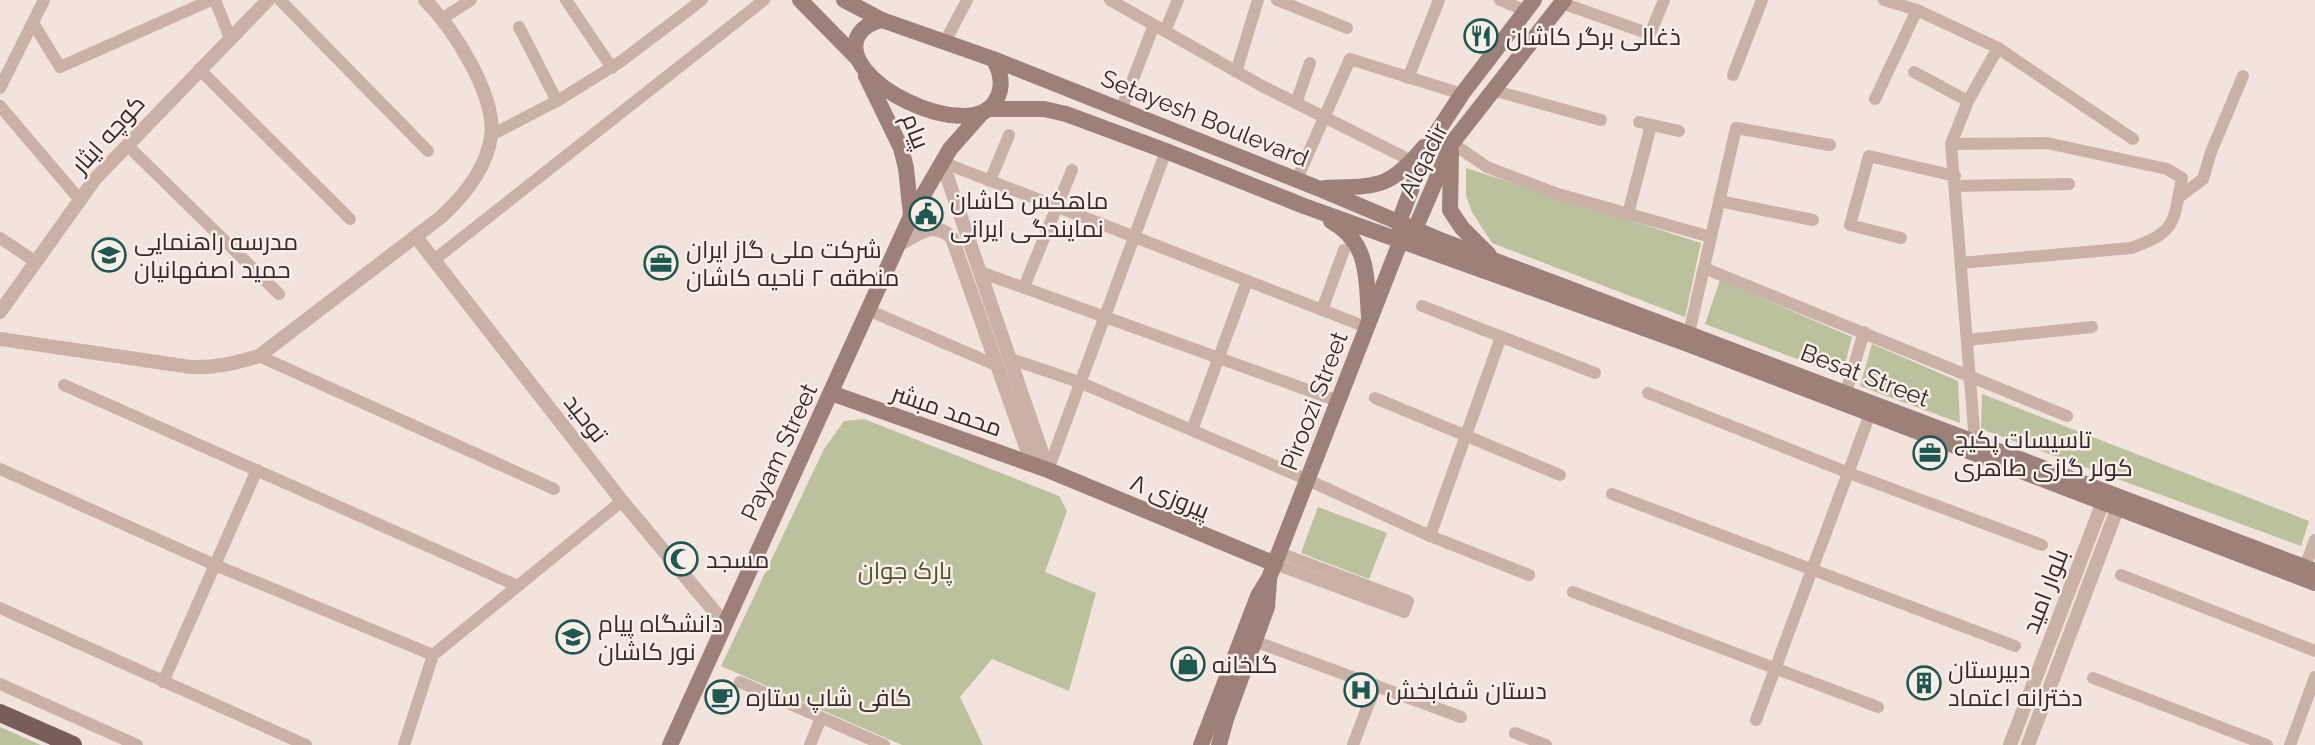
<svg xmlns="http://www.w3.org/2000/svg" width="2315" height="745" viewBox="0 0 2315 745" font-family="Raleway,Cairo,sans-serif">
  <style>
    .green { fill: #bbc19c }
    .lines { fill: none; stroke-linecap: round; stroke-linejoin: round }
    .minor { stroke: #cab1a8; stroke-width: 12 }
    .tertiary { stroke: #cab1a8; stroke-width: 14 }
    .secondary { stroke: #9d8079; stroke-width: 16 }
    .primary { stroke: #785e59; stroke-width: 18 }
    .labels { text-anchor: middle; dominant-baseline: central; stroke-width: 5; stroke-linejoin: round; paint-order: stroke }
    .poi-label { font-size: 24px; fill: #362a28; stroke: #f9eee8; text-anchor: start }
    .street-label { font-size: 24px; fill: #362a28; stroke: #f9eee8 }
    .park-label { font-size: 24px; fill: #4d542c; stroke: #f9eee8 }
  </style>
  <rect width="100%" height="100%" fill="#f2e3dc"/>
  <!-- green -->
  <g class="green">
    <polygon points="1466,168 1701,243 1685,317 1492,243 1472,212 1466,196"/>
    <polygon points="1720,280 1852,337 1842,376 1705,324"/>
    <polygon points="1872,344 1958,381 1960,423 1860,386"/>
    <polygon points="1982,394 2309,521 2301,546 1981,429"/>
    <polygon points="864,419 1059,496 1067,511 1045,572 1096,593 1069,691 992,659 960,697 983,745 902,745 721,666 824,449 844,421"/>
    <polygon points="1318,507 1387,533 1369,579 1301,553"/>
    <polygon points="0,727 41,745 0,745"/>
  </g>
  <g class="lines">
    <!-- minor -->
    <g class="minor">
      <polyline points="215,0 230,38"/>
      <polyline points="280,0 428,151"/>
      <polyline points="566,0 612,68"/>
      <polyline points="1110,0 1262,86 1412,161"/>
      <polyline points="1277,0 1347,28"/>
      <polyline points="1500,0 1526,11"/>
      <polyline points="1884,0 1917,10 1998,48 2133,139"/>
      <polyline points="1562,3 1650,34 1664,0"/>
      <polyline points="443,18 471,0"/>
      <polyline points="33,23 60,67 211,0"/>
      <polyline points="519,27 557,101"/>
      <polyline points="1165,31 1178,0"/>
      <polyline points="945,42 967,0"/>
      <polyline points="199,69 350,219"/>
      <polyline points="1236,72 1258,0"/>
      <polyline points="1914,72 1968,101"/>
      <polyline points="1733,75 1762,0"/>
      <polyline points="1408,78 1439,0"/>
      <polyline points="0,88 44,0"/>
      <polyline points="1492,90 1601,120"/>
      <polyline points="1875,99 1917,10"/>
      <polyline points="1296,103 1310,63"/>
      <polyline points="0,106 80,200"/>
      <polyline points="1121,110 1154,25"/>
      <polyline points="1639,122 1679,131"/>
      <polyline points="491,135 557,101 620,62 702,0"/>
      <polyline points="1452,143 1487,167 1558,194 1711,237"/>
      <path d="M1951 144 2047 143 2167 169 2182 178C2173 223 2177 232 2131 248L1961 263"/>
      <polyline points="127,145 279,294"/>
      <polyline points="942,162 1366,327"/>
      <polyline points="1297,179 1350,59 1462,94"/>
      <polyline points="990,181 1009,135"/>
      <polyline points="1956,186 2069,184"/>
      <polyline points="2178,198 2203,179 2211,152 2243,76"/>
      <polyline points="1719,201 1813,220"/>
      <polyline points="1628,214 1651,125"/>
      <polyline points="0,238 36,262"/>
      <polyline points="1901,238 1850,225 1869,156 1955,176"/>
      <polyline points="434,260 764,0"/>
      <polyline points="1704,268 2067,416"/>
      <polyline points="980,272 1338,401"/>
      <polyline points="1024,287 1072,170"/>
      <polyline points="1422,306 1595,373"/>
      <polyline points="868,310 998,366"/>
      <polyline points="1322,310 1344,250"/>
      <polyline points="1689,333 1736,128 1830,145"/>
      <polyline points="1967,340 2092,327"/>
      <polyline points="259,356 554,489"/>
      <polyline points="1011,359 1079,382 1308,480 1430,536 1529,575"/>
      <polyline points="64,385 518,586"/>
      <polyline points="1846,392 1864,332"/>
      <polyline points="1648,393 1849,473 2042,545"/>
      <polyline points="1375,398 1560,475"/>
      <polyline points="1192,430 1247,281"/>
      <polyline points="1975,442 1951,144 1968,101 1998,48"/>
      <polyline points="0,469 215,565 433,655"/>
      <polyline points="1048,470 1166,151"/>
      <polyline points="1612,494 2015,646"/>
      <polyline points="1430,536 1501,337"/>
      <polyline points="1275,564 1404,612 1408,601 1280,553"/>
      <polyline points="2305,567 2315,540"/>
      <polyline points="2121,575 2315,651"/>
      <polyline points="1573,592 1878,707"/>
      <polyline points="0,608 306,745"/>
      <polyline points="1254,641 1461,717"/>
      <polyline points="2093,678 2267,745"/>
      <polyline points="163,682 257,470"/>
      <polyline points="740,682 884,745"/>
      <polyline points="0,684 137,745"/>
      <polyline points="1756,720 1870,414"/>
      <polyline points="1515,733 1546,745"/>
      <polyline points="404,745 433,655 622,501"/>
      <polyline points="810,745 821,718"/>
      <polyline points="1353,745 1376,685"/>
      <polyline points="2290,745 2315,677"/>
    </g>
    <!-- tertiary -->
    <g class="tertiary">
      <polyline points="942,162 1048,470"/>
      <polyline points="416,237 622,501 725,624"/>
      <path d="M898 245C917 235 934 219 952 238L1032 464"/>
      <polyline points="0,312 95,179 268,0"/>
      <path d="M0 339 191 367C215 368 236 363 259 356L441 217C464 196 486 169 491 137 497 96 453 28 425 0"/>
      <polyline points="2010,745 2106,494"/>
      <polyline points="2028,745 2121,499"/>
    </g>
    <!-- secondary -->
    <g class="secondary">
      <polyline points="800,0 857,58"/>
      <polyline points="844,0 882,20"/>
      <path d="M882 20 993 59C1001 71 1004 87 996 100 971 147 831 79 859 34 865 25 873 22 882 20Z"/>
      <polyline points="993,59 1320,189 1443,241 2315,571"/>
      <polyline points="866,76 901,148 906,168 911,216"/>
      <polyline points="989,109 1044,109 1066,114 1166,151 1304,206 1685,343 2315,583"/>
      <polyline points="1451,152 1450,210 1462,228 1489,255"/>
      <path d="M1325 188C1378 186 1389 189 1424 147"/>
      <path d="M1331 221C1370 243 1366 278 1369 317"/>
      <polyline points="1409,234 1415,229 1452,143 1564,0"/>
      <polyline points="831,393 1048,470 1275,564"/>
      <polyline points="670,745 911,216 950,149 981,114"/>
      <polyline points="1201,745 1258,596 1269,578 1401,240 1399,222 1417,174 1437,132 1462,94 1534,0"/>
      <polyline points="1219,745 1226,719 1267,607 1269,581"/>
    </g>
    <!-- primary -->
    <polyline class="primary" points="0,713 73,745"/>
  </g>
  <!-- icons -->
  <defs>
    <symbol id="restaurant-ring" viewBox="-11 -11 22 22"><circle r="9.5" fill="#f9eee8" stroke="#1e5851" stroke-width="1.5"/><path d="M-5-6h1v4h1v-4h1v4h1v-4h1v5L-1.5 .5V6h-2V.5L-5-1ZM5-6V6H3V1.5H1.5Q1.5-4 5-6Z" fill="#1e5851"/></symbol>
    <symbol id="civic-ring" viewBox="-11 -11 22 22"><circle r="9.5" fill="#f9eee8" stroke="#1e5851" stroke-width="1.5"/><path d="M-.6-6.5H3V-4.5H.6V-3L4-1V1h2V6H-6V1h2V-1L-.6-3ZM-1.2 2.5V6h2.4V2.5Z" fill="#1e5851"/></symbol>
    <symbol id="school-ring" viewBox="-11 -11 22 22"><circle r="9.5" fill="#f9eee8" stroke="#1e5851" stroke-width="1.5"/><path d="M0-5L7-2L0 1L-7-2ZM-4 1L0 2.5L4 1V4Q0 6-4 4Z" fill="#1e5851"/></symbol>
    <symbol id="office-ring" viewBox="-11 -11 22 22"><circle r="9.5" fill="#f9eee8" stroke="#1e5851" stroke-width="1.5"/><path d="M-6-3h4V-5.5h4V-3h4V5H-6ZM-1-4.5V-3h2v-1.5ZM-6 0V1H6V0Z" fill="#1e5851"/></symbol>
    <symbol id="mosque-ring" viewBox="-11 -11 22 22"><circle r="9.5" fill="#f9eee8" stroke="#1e5851" stroke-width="1.5"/><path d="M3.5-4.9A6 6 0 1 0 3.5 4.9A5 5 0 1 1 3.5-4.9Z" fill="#1e5851"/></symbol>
    <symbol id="university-ring" viewBox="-11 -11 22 22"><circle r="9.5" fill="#f9eee8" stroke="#1e5851" stroke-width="1.5"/><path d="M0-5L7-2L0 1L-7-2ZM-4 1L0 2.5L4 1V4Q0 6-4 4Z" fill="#1e5851"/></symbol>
    <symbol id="shop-ring" viewBox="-11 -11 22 22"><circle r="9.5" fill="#f9eee8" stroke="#1e5851" stroke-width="1.5"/><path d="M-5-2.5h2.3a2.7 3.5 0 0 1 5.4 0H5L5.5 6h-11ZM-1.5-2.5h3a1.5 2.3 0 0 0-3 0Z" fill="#1e5851"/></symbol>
    <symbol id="building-ring" viewBox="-11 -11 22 22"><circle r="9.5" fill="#f9eee8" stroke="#1e5851" stroke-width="1.5"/><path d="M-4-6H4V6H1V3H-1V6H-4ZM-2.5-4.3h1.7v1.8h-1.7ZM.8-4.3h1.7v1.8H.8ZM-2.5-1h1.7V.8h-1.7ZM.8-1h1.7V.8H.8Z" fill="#1e5851"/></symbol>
    <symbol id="hospital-ring" viewBox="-11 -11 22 22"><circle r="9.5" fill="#f9eee8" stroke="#1e5851" stroke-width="1.5"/><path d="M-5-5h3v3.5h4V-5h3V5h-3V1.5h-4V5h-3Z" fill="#1e5851"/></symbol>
    <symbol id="cafe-ring" viewBox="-11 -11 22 22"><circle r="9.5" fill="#f9eee8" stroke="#1e5851" stroke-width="1.5"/><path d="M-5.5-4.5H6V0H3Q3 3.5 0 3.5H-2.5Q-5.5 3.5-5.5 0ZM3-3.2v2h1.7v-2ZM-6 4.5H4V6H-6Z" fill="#1e5851"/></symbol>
  </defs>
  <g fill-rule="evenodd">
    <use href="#restaurant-ring" x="1462" y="17" width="38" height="38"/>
    <use href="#civic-ring" x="907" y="195" width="38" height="38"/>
    <use href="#school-ring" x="90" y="236" width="38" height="38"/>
    <use href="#office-ring" x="642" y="244" width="38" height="38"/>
    <use href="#office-ring" x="1911" y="434" width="38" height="38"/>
    <use href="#mosque-ring" x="662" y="540" width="38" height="38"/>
    <use href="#university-ring" x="554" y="618" width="38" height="38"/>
    <use href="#shop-ring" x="1169" y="645" width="38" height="38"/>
    <use href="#building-ring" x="1905" y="664" width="38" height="38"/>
    <use href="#hospital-ring" x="1342" y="671" width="38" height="38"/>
    <use href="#cafe-ring" x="703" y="678" width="38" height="38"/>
  </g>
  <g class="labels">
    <!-- poi labels -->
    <g class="poi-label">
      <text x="1506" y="36">ذغالی برگر کاشان</text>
      <text x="950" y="200">ماهکس کاشان<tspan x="950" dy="28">نمایندگی ایرانی</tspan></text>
      <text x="134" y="241">مدرسه راهنمایی<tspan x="134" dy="28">حمید اصفهانیان</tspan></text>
      <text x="686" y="249">شرکت ملی گاز ایران<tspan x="686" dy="28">منطقه ۲ ناحیه کاشان</tspan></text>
      <text x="1954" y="439">تاسیسات پکیج<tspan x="1954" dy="28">کولر گازی طاهری</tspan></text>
      <text x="706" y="559">مسجد</text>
      <text x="598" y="623">دانشگاه پیام<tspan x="598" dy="28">نور کاشان</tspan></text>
      <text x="1212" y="664">گلخانه</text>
      <text x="1948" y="669">دبیرستان<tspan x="1948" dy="28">دخترانه اعتماد</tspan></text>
      <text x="1386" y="690">دستان شفابخش</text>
      <text x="746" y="697">کافی شاپ ستاره</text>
    </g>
    <!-- street labels -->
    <g class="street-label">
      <text transform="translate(1205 118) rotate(22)">Setayesh Boulevard</text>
      <text transform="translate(916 131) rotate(69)">پیام</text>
      <text transform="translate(108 134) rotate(-48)">کوچه ایثار</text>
      <text transform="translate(1423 160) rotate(-63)">Alqadir</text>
      <text transform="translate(1865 375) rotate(21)">Besat Street</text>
      <text transform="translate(1314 401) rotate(-69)">Piroozi Street</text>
      <text transform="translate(947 410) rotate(19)">محمد مبشر</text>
      <text transform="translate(586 418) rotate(52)">توحید</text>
      <text transform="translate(779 452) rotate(-65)">Payam Street</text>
      <text transform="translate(1170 496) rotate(22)">پیروزی ۸</text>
      <text transform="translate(2045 591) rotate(-69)">بلوار امید</text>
    </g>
    <!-- park labels -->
    <g class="park-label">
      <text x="905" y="570">پارک جوان</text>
    </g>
  </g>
</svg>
